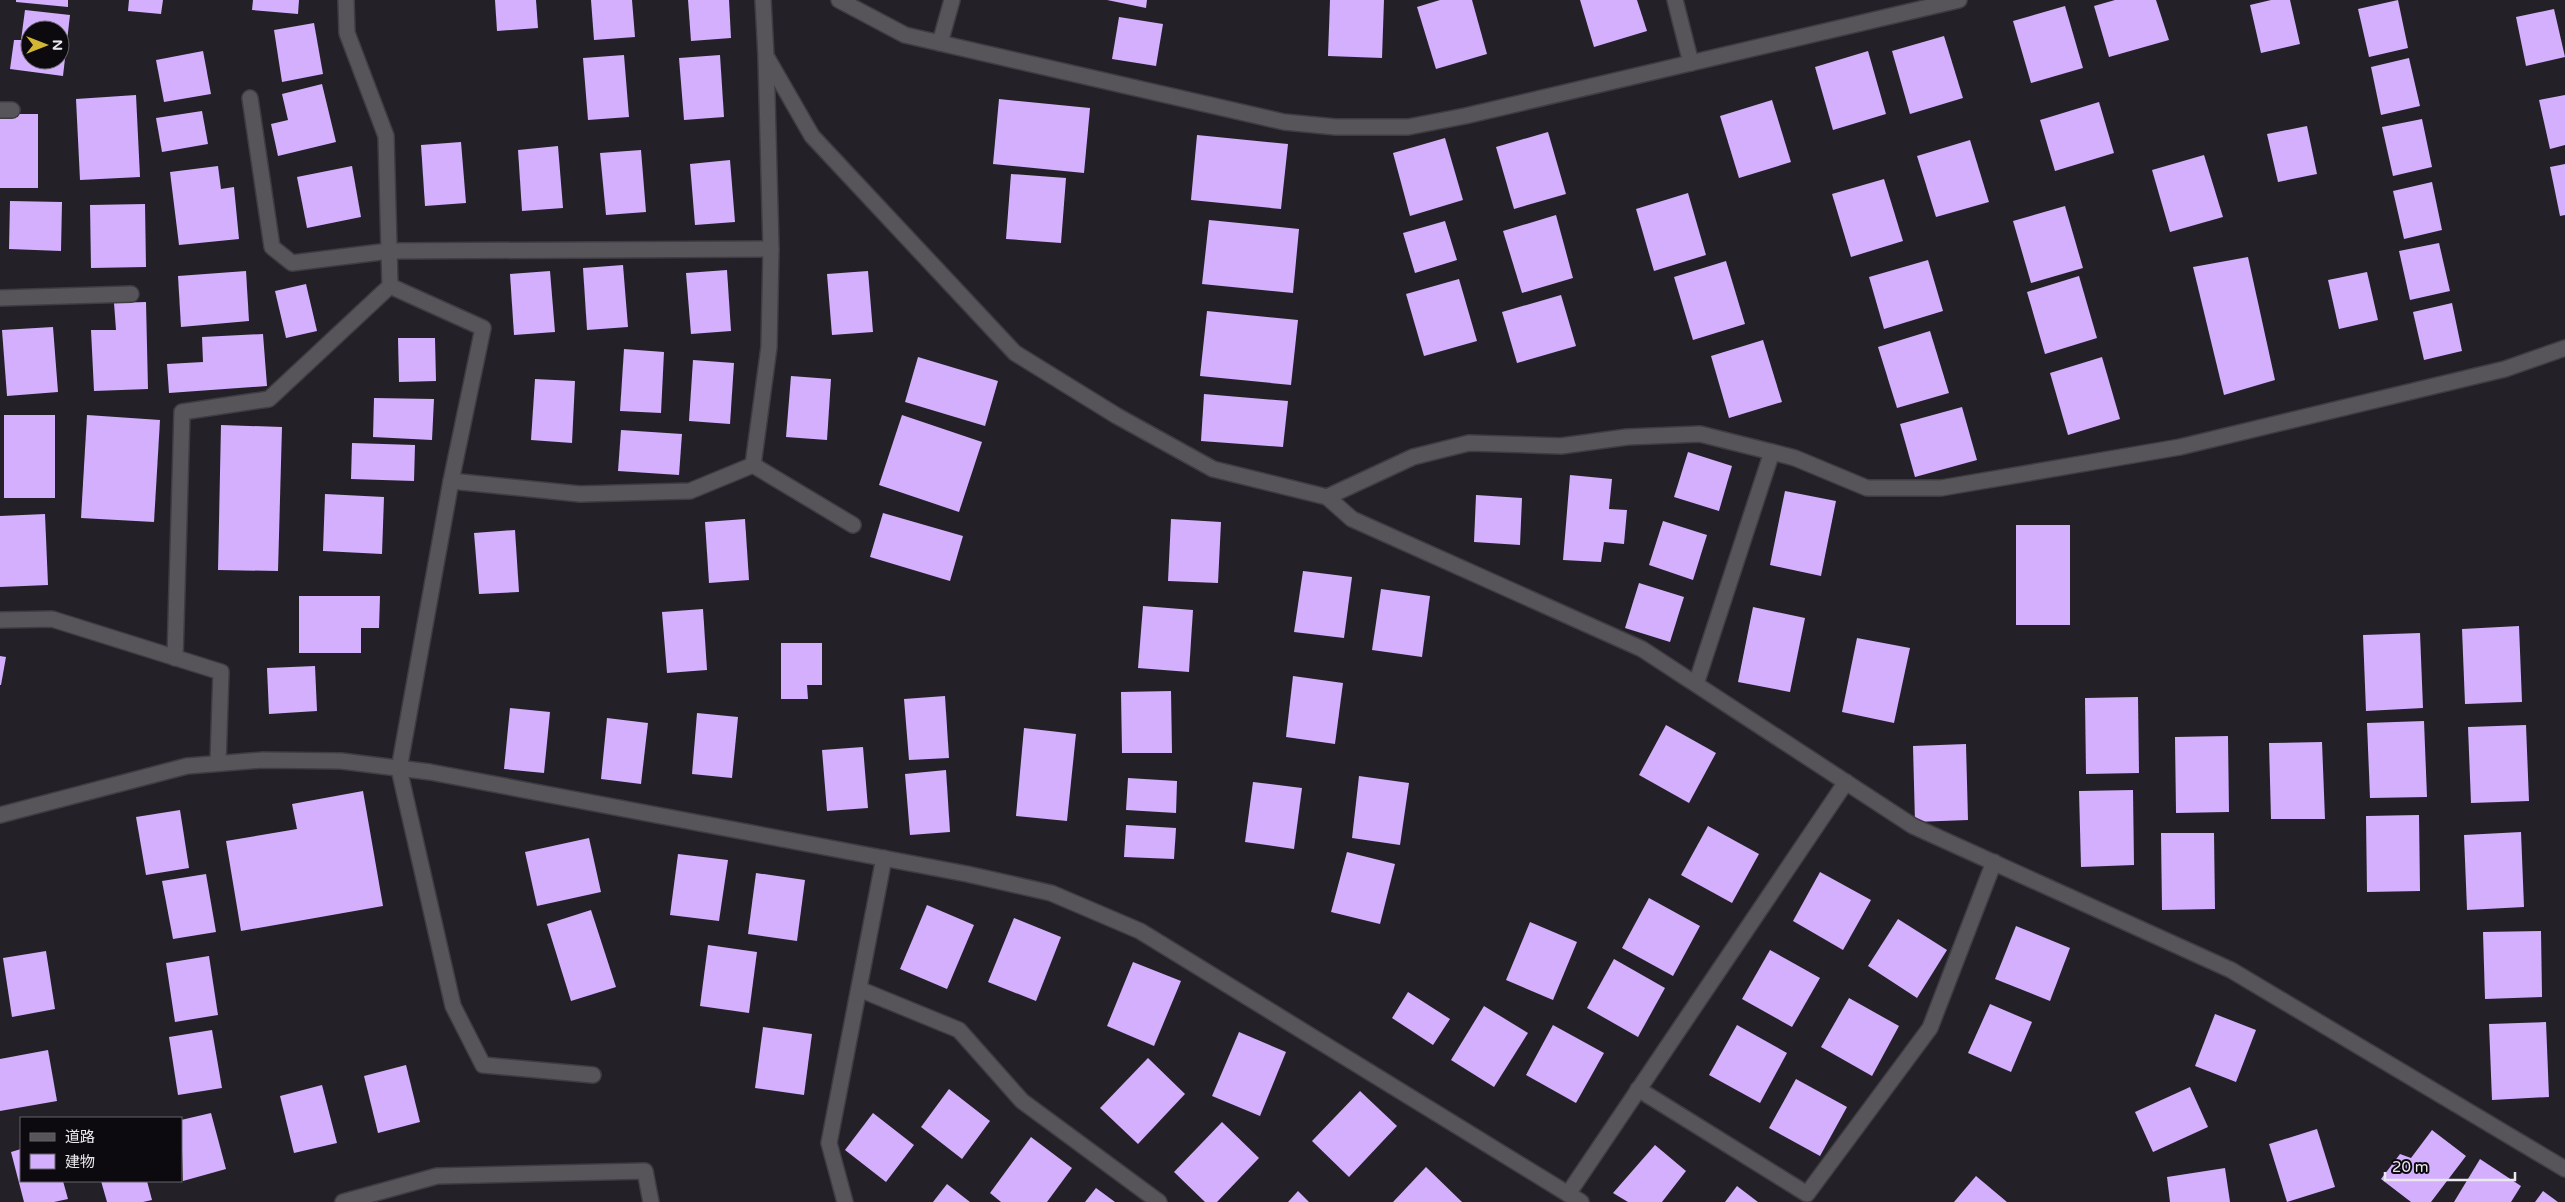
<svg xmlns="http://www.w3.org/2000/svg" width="2565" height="1202" viewBox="0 0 2565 1202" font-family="'Varela Round','Noto Sans JP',sans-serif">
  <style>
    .building { fill: #d3affd; fill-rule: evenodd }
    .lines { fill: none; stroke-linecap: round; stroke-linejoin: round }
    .street-casing { stroke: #3f3c44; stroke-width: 18 }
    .street { stroke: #57555a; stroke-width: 15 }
  </style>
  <rect width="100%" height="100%" fill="#232028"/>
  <!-- building -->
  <g class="building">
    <polygon points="16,0 68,0 68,7 16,2"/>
    <polygon points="129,0 163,0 161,14 128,11"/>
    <polygon points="253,0 299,0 298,14 252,10"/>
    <polygon points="495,0 536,0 538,28 497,31"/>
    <polygon points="591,0 632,0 635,37 594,40"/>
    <polygon points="688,0 729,0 731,38 691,41"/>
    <polygon points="1107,0 1147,0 1146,8"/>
    <polygon points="1330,0 1384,0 1382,58 1328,56"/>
    <polygon points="1440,0 1472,0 1487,54 1436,69 1417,7"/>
    <polygon points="1580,0 1637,0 1647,31 1594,47"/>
    <polygon points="2115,0 2156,0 2169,40 2109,57 2094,6"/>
    <polygon points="2271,0 2290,0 2300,44 2261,53 2250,5"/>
    <polygon points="2398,0 2408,48 2369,57 2358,9"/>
    <polygon points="2065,6 2083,68 2031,83 2013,21"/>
    <polygon points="2554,9 2565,57 2526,66 2516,17"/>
    <path d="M25 10 70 15 63 76 10 69 14 40H21ZM30 30H60V60H30Z"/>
    <polygon points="1119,17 1163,24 1156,66 1112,59"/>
    <polygon points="314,23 323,74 282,82 274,30"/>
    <polygon points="1944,36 1963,98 1910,114 1892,51"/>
    <polygon points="203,51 211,94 164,102 156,60"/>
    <polygon points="1868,51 1886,114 1833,130 1815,67"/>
    <polygon points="624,55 629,117 588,120 583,58"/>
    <polygon points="720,55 724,117 684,120 679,58"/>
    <polygon points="2409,58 2420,106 2381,115 2371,67"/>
    <polygon points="322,84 336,142 278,156 271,124 288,120 282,94"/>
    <polygon points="136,95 140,177 80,180 76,99"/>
    <polygon points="2565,95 2565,145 2550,149 2539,100"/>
    <polygon points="999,99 1090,108 1084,173 993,164"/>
    <polygon points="1772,100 1791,162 1739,178 1720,116"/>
    <polygon points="2099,102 2114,153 2055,171 2040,120"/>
    <polygon points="202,111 208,144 162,152 156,118"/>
    <rect x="0" y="114" width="38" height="74"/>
    <polygon points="2422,119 2432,167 2393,176 2382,127"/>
    <polygon points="2307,126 2317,174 2278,182 2267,134"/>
    <polygon points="1548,132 1566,194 1514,209 1496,147"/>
    <polygon points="1197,135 1288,144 1281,209 1191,200"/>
    <polygon points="1445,138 1463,200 1410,216 1393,153"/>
    <polygon points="1970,140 1989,202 1936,217 1917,156"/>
    <polygon points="461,142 466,203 425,206 421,145"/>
    <polygon points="558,146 563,208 522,211 518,150"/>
    <polygon points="641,150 646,212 606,215 600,153"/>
    <polygon points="2204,155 2223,217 2170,232 2152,170"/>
    <polygon points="730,160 735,222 695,225 690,164"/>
    <polygon points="2565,164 2565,215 2560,216 2550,167"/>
    <polygon points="218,166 221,189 234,187 239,239 179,245 170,172"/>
    <polygon points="352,166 361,217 307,228 297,177"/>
    <polygon points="1011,174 1066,178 1061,243 1006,239"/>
    <polygon points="1884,179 1903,241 1851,257 1832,194"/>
    <polygon points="2432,182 2442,230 2404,239 2393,191"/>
    <polygon points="1688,193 1706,255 1654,271 1636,209"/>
    <polygon points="10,201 62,202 61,251 9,249"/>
    <polygon points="145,204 146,267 91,268 90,205"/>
    <polygon points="2065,206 2083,268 2031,283 2013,221"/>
    <polygon points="1556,215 1573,278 1522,293 1503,231"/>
    <polygon points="1209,220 1299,229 1293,293 1202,284"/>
    <polygon points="1445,221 1457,260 1415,273 1403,233"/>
    <polygon points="2439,243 2450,291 2410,300 2399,251"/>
    <polygon points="2248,257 2275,380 2224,395 2193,267"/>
    <polygon points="1928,260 1943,311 1884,329 1869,277"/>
    <polygon points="1726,261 1745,324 1693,340 1674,277"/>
    <polygon points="623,265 628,327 587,330 583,268"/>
    <polygon points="727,270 731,331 691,334 686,273"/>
    <polygon points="246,271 249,321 181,327 178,276"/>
    <polygon points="550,271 555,332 514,335 510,274"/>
    <polygon points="868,271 873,332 832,335 827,274"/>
    <polygon points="2367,272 2378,320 2339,329 2328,280"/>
    <polygon points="2079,276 2097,338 2045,354 2027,292"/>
    <polygon points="1459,279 1477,341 1424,356 1406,294"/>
    <polygon points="306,284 317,331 286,338 275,291"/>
    <polygon points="1561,295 1576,346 1517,363 1502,312"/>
    <polygon points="146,302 148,389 94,391 91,330 116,330 114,303"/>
    <polygon points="2452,303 2462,351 2424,360 2413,312"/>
    <polygon points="1207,311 1298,320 1291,385 1200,376"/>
    <polygon points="53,327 58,392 7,396 2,330"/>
    <polygon points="1930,331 1949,393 1897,408 1878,347"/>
    <polygon points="263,334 267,386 169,393 167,364 203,362 202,337"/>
    <polygon points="398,338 435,338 436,381 399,382"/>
    <polygon points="1763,340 1782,402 1729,418 1711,356"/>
    <polygon points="624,349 664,352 661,413 620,411"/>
    <polygon points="918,357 998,381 985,426 905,402"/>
    <polygon points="2102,357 2120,419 2068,435 2050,373"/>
    <polygon points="693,360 734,363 730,424 689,421"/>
    <polygon points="791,376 831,379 827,440 786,437"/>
    <polygon points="535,379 575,381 572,443 531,440"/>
    <polygon points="1204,394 1288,401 1283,447 1201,441"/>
    <polygon points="374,398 434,399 432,440 373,437"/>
    <polygon points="1962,407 1977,460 1915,477 1900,424"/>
    <rect x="4" y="415" width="51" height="83"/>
    <polygon points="87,415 160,420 154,522 81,518"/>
    <polygon points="902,415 982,442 959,512 879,485"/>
    <polygon points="221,425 282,427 278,571 218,570"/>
    <polygon points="621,430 682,434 679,475 618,471"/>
    <polygon points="352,443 415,445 414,481 351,479"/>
    <polygon points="1688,452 1732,466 1719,511 1674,497"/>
    <polygon points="1570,475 1612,479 1609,509 1627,510 1624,544 1604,542 1601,562 1563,560"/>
    <polygon points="1785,491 1836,501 1821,576 1770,565"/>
    <polygon points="325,494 384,497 382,554 323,551"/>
    <polygon points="1476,495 1522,498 1520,545 1474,542"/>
    <polygon points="883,513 963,536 950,581 870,557"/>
    <polygon points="45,514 48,585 0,587 0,516"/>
    <polygon points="745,519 749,580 709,583 705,522"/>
    <polygon points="1171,519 1221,522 1218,583 1168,581"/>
    <polygon points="1663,521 1707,535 1693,580 1649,565"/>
    <rect x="2016" y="525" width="54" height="100"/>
    <polygon points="515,530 519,592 479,594 474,533"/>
    <polygon points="1303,571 1352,577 1344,638 1294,632"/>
    <polygon points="1639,583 1684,597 1670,642 1625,628"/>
    <polygon points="1381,589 1430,596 1422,657 1372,650"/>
    <polygon points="299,596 380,596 379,628 361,628 361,653 299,653"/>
    <polygon points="1143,606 1193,610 1189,672 1138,668"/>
    <polygon points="1753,607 1805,618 1790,692 1738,682"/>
    <polygon points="703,609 707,670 667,673 662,612"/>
    <polygon points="2519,626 2522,702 2465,704 2462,629"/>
    <polygon points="2420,633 2423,708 2366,711 2363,635"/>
    <polygon points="1857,638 1910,648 1894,723 1842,712"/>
    <polygon points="781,643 822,643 822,685 807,685 808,699 781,699"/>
    <polygon points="0,656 6,657 1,685 0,685"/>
    <polygon points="315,666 317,711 269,714 267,668"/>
    <polygon points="1293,676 1343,683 1335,744 1286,737"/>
    <polygon points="1171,691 1172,753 1122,753 1121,692"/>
    <polygon points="945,696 949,758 909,760 904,699"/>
    <polygon points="2138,697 2139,773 2086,774 2085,698"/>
    <polygon points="510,708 550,712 544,773 504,769"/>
    <polygon points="697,713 738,717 732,778 692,774"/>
    <polygon points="607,718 648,723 641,784 601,779"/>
    <polygon points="2424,721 2427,797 2370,798 2367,723"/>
    <polygon points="1666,725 1716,753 1689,803 1639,775"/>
    <polygon points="2526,725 2529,801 2471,803 2468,727"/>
    <polygon points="1024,728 1076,734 1067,821 1016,816"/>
    <polygon points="2228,736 2229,812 2176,813 2175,737"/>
    <polygon points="2322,742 2325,819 2271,819 2269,743"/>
    <polygon points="1966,744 1968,820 1915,822 1913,746"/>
    <polygon points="863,747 868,808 827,811 822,750"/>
    <polygon points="946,770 950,832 910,835 905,774"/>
    <polygon points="1359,776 1409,783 1400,845 1352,838"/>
    <polygon points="1128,778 1177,781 1176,813 1126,810"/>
    <polygon points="1253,782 1302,788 1294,849 1245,842"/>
    <polygon points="2133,790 2134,865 2081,867 2079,791"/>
    <polygon points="363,791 383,906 241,931 226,841 297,829 292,804"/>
    <polygon points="180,810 189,868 146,875 136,817"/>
    <polygon points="2419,815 2420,891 2367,892 2366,816"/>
    <polygon points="1126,825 1176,828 1174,859 1124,857"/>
    <polygon points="1708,826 1759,854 1732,903 1681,875"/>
    <polygon points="2521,832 2524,907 2467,910 2464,835"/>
    <polygon points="2161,833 2214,833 2215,909 2162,910"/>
    <polygon points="589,838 601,892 537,906 525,852"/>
    <polygon points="1347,852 1395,864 1380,924 1331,912"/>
    <polygon points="678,854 728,860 719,921 670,915"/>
    <polygon points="1820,872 1871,900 1843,950 1793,921"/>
    <polygon points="756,873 805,880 797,941 748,934"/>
    <polygon points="206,874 216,932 173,939 162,881"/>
    <polygon points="1649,898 1700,926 1673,976 1622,948"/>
    <polygon points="927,905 974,925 947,989 900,969"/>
    <polygon points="591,910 616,987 571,1001 547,924"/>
    <polygon points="1014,918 1061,937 1036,1001 988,982"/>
    <polygon points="1898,919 1947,950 1917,998 1868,966"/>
    <polygon points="1530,922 1577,942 1553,1000 1506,980"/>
    <polygon points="2016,926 2070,948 2050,1001 1995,979"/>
    <polygon points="2541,931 2542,997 2485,999 2483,932"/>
    <polygon points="708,945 757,952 749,1013 700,1006"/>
    <polygon points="1770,950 1820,978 1792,1027 1742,999"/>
    <polygon points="46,951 55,1009 12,1017 3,958"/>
    <polygon points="209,956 218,1015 175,1022 166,963"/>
    <polygon points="1614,959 1665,988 1638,1037 1587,1008"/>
    <polygon points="1133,962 1181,981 1154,1046 1107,1026"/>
    <polygon points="1408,992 1450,1019 1433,1045 1392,1018"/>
    <polygon points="1849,998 1899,1026 1872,1076 1821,1047"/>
    <polygon points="1990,1004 2032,1022 2011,1072 1968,1053"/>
    <polygon points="1484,1006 1528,1033 1494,1087 1451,1060"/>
    <polygon points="2215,1014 2256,1030 2236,1082 2195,1066"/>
    <polygon points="2546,1022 2549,1097 2492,1100 2489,1024"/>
    <polygon points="1553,1025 1604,1053 1576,1103 1526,1075"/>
    <polygon points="1737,1025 1787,1053 1760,1103 1709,1075"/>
    <polygon points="763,1027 812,1034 804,1095 755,1088"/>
    <polygon points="212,1030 222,1088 178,1095 169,1037"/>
    <polygon points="1239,1032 1286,1052 1260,1116 1212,1096"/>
    <polygon points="48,1050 57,1101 0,1111 0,1059"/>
    <polygon points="1148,1058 1185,1094 1138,1144 1100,1108"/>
    <polygon points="406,1065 420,1122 378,1133 364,1076"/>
    <polygon points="1796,1079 1847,1107 1820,1156 1769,1128"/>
    <polygon points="322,1085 337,1143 294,1153 280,1096"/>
    <polygon points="2190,1087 2208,1127 2153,1152 2135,1112"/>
    <polygon points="949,1089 990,1121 962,1159 921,1127"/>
    <polygon points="1360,1091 1397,1126 1349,1177 1312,1141"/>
    <polygon points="211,1113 226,1169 183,1181 181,1120"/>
    <polygon points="873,1113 914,1145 886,1182 845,1150"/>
    <polygon points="1222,1122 1259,1158 1217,1202 1205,1202 1174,1172"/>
    <polygon points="2317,1129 2335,1187 2287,1202 2269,1144"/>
    <polygon points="2432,1130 2466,1156 2431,1202 2411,1202 2381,1179 2400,1154 2411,1158"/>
    <polygon points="1031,1137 1072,1168 1047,1202 1001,1202 990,1193"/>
    <polygon points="1655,1145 1686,1171 1662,1202 1628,1202 1613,1193"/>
    <polygon points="21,1149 21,1181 63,1181 68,1199 54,1202 24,1202 11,1152"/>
    <polygon points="2480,1159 2521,1186 2511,1202 2454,1202"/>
    <polygon points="1426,1167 1462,1202 1393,1202"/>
    <polygon points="2225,1168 2230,1202 2170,1202 2167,1177"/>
    <polygon points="1976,1176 2007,1202 1954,1202"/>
    <polygon points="101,1181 147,1181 152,1200 143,1202 107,1202"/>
    <polygon points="947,1184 970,1202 933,1202"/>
    <polygon points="1737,1186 1758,1202 1725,1202"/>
    <polygon points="1096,1188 1115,1202 1085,1202"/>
    <polygon points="1298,1191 1309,1202 1288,1202"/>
    <polygon points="2543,1191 2558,1202 2535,1202"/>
  </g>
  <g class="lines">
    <defs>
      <g id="street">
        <polyline points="763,0 766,56 812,136 1015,353 1117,416 1213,469 1327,497 1352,519 1642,649 1913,826 2231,970 2565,1169"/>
        <polyline points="839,0 905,35 1284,122 1336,127 1408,127 1465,116 1959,0"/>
        <polyline points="1675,0 1691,63"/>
        <polyline points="940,43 952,0"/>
        <polyline points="250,98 272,247 292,263 389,251 771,249"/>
        <polyline points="0,110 12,110"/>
        <polyline points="390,286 483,328 451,481 399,769 453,1006 483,1065 593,1075"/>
        <polyline points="0,298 131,294"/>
        <polyline points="753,465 853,525"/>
        <polyline points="451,481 580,494 690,491 753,465 769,347 771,249 766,58"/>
        <polyline points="1327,497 1413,457 1469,443 1561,446 1627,437 1700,434 1772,452"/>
        <polyline points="0,620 52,619 221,672 218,763"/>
        <polyline points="175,658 182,412 269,399 390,286 386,136 347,33 346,0"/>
        <polyline points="1696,684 1772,452 1795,458 1867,488 1941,488 2180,447 2505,369 2565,348"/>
        <polyline points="0,815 187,766 263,760 341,761 430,772 967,874 1051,893 1140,931 1581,1202"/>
        <polyline points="859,989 959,1030 1022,1101 1159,1202"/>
        <polyline points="1638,1089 1807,1194 1930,1028 1994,862"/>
        <polyline points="1568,1194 1846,782"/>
        <polyline points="343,1202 437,1176 645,1171 651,1202"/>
        <polyline points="845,1202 829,1143 884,858"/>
      </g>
    </defs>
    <!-- street casing -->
    <use href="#street" class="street-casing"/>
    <!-- street -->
    <use href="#street" class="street"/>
  </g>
  <!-- legend -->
  <rect x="20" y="1117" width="162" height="65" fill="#0c0a0e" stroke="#656368"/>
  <rect x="30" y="1133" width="25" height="8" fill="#57555a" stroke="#656368"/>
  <text x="65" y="1142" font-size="15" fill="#eae8ee">道路</text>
  <rect x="30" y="1154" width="25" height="15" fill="#d3affd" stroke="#656368"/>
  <text x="65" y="1167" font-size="15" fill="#eae8ee">建物</text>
  <!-- north arrow -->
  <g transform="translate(45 45) rotate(90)"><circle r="24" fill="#0c0a0e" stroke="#656368"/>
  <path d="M0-4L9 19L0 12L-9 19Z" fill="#d4b635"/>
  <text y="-8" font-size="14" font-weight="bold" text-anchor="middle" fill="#eae8ee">N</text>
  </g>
  <!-- scale -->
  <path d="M2385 1172v8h130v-8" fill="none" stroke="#eae8ee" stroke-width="2.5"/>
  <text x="2392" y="1172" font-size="15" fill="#eae8ee" stroke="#0c0a0e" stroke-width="4" paint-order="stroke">20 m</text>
</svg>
